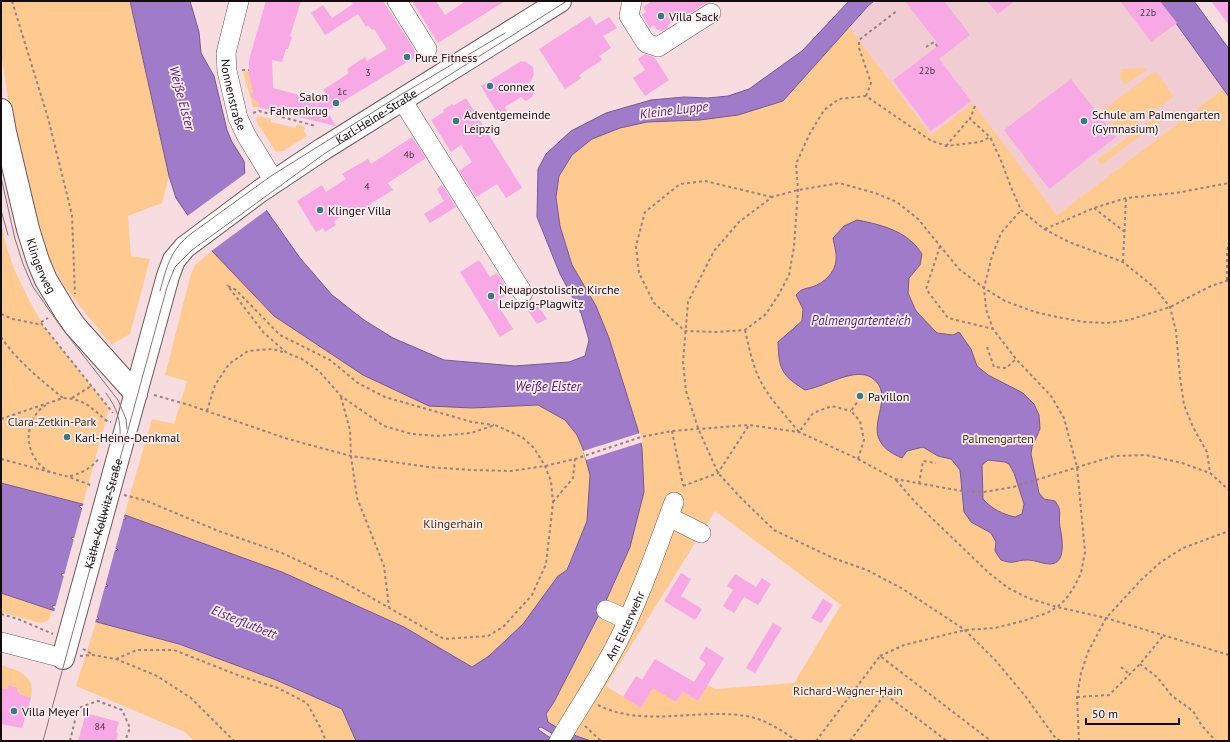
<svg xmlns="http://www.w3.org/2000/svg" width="1230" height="742" viewBox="0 0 1230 742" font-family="'PT Sans',sans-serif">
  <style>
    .built { fill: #f1cdd3 }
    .green { fill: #ffca90; fill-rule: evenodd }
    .water { fill: #a07bca; stroke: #765991; fill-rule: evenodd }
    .pier { fill: #f7dce0 }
    .building { fill: #f8a8e4 }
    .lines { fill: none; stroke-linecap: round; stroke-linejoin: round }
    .minor-casing { stroke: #6f585c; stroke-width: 20 }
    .major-casing { stroke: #6f585c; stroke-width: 24 }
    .path { stroke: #958285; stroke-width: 2; stroke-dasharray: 3 3; stroke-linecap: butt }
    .minor { stroke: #fff; stroke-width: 19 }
    .major { stroke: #fff; stroke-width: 22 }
    .tram { stroke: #877578; stroke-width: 1 }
    .poi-dot { fill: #367b89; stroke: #fdecee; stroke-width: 1.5 }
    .labels { text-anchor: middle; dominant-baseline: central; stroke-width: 3.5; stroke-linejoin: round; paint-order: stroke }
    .number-label { font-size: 10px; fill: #4d3243 }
    .poi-label { font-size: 12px; fill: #140b0d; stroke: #fdecee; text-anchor: start }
    .street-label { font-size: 12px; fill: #140b0d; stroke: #fdecee }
    .park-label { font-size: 12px; fill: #472d0b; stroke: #fdecee }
    .water-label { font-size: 13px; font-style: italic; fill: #54207e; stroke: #fdecee }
  </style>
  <rect width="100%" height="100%" fill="#f7dce0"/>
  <!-- built -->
  <polygon class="built" points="874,1 1160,1 1223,89 1057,215 973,104 931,135 849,27 868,6"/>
  <!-- green -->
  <g class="green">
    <polygon points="1,1 130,1 169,176 162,203 128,216 131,256 150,259 130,334 111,345 64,286 47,253 28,191 12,123 1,53"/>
    <path d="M849 27 931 135 973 103 1057 215 1223 89 1229 97V741H591L569 733 548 722 546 714 554 702 605 604 630 547 644 492 642 448 638 430 596 306 572 265 560 226 556 197 559 176 572 155 592 139 620 128 647 122 700 120 738 115 783 101ZM715 511 841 605 794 683 715 689 708 685 698 701 683 692 676 702 661 692 659 678 641 708 606 686Z"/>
    <path d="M1145 68 1147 69V71L1144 72 1125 85C1121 81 1119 76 1121 69Z"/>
    <polygon points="249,71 253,92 259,101 258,107 253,107 243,72"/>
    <polygon points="1155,71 1174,96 1121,136 1102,111"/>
    <polygon points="1164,110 1169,115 1101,165 1097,160"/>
    <polygon points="258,116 271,119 271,122 296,128 297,124 305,127 304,131 307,136 283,151 276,152 258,124 256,119"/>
    <polygon points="1,222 6,245 14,269 29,300 44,327 109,408 83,504 1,483"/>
    <polygon points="212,251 274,316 363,375 472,408 538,405 565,420 577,435 583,449 590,475 587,521 566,570 558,576 523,624 489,656 472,667 404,627 282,572 125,515 127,505 152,419 174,424 187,381 165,375 191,274 195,265"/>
    <polygon points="1,593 52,610 49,620 42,623 36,622 1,612"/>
    <polygon points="96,622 179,644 276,680 342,709 356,741 194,741 185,732 76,686"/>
    <path d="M1 665C19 671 36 675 31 698L19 694V693L17 692 18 688 8 685 7 689H1Z"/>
  </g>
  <!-- water -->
  <g class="water">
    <path d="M130 1H190L199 32 201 53 214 76 227 130 232 142 244 161 245 176 250 187 300 258 332 295 364 320 393 338 444 360 515 366 569 362 585 356 589 340 581 313 560 274 537 217 538 169 546 154 571 131 606 113 651 100 684 97 708 98 728 96 749 89 802 51 849 1H874L868 6 783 101 738 115 700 120 647 122 620 128 592 139 572 155 559 176 556 197 560 226 572 265 596 306 609 338 638 430 642 448 644 492 630 547 605 603 554 702 546 714 548 722C561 731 576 736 591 741H565L541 727 538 728 539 730 555 741H356L342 709 276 680 179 644 52 610 1 593V483L125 515 282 572 404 627 472 667 489 656 523 624 558 576 567 570 587 521 590 475 583 449 577 435 565 420 538 405 472 408 429 406 363 375 274 316 212 251 176 198 169 176ZM83 505 124 516 126 519H123L82 509 79 506ZM74 537 116 548 118 550 115 551 73 540 71 538ZM64 573 106 584 108 586 105 587 63 577 61 574ZM55 605 97 616 99 619 96 620 54 609 52 606Z"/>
    <polygon points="1160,1 1194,1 1229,49 1229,97"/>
    <path d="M857 220C874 223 899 229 912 242 916 245 919 250 922 254L920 265 909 278 908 293 916 311 937 333 953 335 959 332 971 349 977 366 988 375 1023 393 1034 404 1039 415 1040 429 1032 447 1031 454 1039 493 1044 499 1055 501C1063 512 1058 514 1060 527 1062 537 1067 564 1050 564 1043 564 1035 560 1028 560 1015 560 1015 565 1001 560L995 551 996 542 991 533 971 522 964 512 960 470 951 459 938 456 923 447 907 451 902 458C893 454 885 450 880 441 869 422 895 394 872 378 867 374 859 374 852 375 836 378 821 387 805 390 781 375 779 369 778 342L802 321 803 309 796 295C801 289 804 289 812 287 824 283 835 273 836 260 837 253 834 245 833 238L844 226ZM988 460 1005 462 1009 464 1014 473 1024 504 1022 514 1015 517C1002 514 992 509 983 499L982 465Z"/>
  </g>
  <!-- pier -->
  <g class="pier">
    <polygon points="246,173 252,186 268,209 210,252 186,217"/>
    <polygon points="640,433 643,442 586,460 583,451"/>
    <polygon points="84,502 125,513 95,623 54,612"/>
  </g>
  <!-- building -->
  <g class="building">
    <polygon points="266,1 301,1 290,36 292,37 288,49 286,49 282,62 272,60 273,88 303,96 330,101 323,90 349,73 347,69 365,57 367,61 387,49 374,29 372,30 368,25 366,27 358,14 325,35 311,13 323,5 332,18 353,4 350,1 383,1 415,51 414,58 327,111 336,126 258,107 259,102 252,98 251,94 253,92 249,75 249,60"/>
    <polygon points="412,1 436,1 445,15 466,1 505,1 438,43"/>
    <polygon points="652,1 715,1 705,4 684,17 683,15 668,25 668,28 662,31 656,29 654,25 650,28 642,15 646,12 643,7"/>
    <polygon points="905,1 944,1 970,35 939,59 971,101 931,131 893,80 939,45"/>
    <polygon points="987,1 1015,1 998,14"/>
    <polygon points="1120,1 1160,1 1177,23 1151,42"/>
    <polygon points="1211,1 1229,1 1229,25"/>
    <polygon points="590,16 596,25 609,17 617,28 603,36 611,48 599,56 602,60 579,75 581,78 565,89 539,49"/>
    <polygon points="645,54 654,57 669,80 645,96 633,78 645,70 638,59"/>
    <polygon points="521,61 526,62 533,67 534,74 529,85 534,92 533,96 526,101 521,97 505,107 507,111 499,116 481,86"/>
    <polygon points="1071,79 1116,137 1049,189 1004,130"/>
    <polygon points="466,98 522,188 506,198 497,184 476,197 459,171 472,162 461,145 451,152 431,120 444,112 443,110 452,104 453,106"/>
    <polygon points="412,137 426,158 388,183 393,190 370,204 372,207 360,214 356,208 334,221 336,225 325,232 323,228 316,232 297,201 322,185 326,192 346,179 342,174 368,159 371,164"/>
    <polygon points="442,185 456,207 430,223 424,214 444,201 437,189"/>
    <polygon points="479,260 490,277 497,273 510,293 496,302 513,329 500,337 460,272"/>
    <polygon points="536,303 547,319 537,324 527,309"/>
    <polygon points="681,573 691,579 681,596 702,609 695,620 664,601"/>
    <polygon points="735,574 756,587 762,578 771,584 758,605 744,597 734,613 723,606 733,590 727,586"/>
    <polygon points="823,599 833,605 821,623 811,618"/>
    <polygon points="773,623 782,628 755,673 746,668"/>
    <polygon points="706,647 724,658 698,701 683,692 676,702 653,688 641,708 623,697 636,676 642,680 655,659 694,682 706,663 699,659"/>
    <polygon points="8,685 18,688 17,692 20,693 19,694 31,698 22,728 1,724 1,689 7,689"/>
    <polygon points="86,713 119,722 116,732 118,733 116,741 78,741"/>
  </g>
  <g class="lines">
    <defs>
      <g id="minor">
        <path id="s1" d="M239 1 226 53 227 71 238 118 246 135 274 181"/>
        <polyline points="397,1 427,49"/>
        <polyline points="632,1 629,16 646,43 658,47 711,13"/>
        <polyline points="402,100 523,293"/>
        <polyline points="669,517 701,533"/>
        <polyline points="606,610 628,620"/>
        <polyline points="1,642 63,658"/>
        <path id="s2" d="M559 741C580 705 604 671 622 633 642 591 658 546 674 502"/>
      </g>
      <g id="major">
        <path id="s3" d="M1 110 5 132 28 229 38 261 46 280 66 313 75 326 136 394"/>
        <path id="s4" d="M63 658 168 276 174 260 185 247 260 191 323 149 560 1"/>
      </g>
    </defs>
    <!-- minor casing -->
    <use href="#minor" class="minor-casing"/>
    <!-- major casing -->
    <use href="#major" class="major-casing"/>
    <!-- path -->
    <g class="path">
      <polyline points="12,1 48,118 72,215 75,294"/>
      <polyline points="926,47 934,42 939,48"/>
      <polyline points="242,70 249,70"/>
      <polyline points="866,96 871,83 859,48 859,40 898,10"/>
      <polyline points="975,106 970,119 990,137 1000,158 1011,187 1021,210 1044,229 1069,242 1123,262 1154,287 1170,307 1176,331 1180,377 1184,405 1193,427 1207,452 1210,473"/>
      <polyline points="253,113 259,111 316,126"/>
      <polyline points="946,146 970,118"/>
      <polyline points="772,197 705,181 680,184 645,212 636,246 639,273 654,303 685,331 717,332 745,330 766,314 779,294 789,275 794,247 798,190 796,164 809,135 824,110 839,99 866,96 930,140 946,146 980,142 990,137"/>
      <polyline points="1094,208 1125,232"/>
      <polyline points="1045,229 1094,208 1126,198 1176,193 1229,183"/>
      <polyline points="940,246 926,289 948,318 993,329"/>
      <polyline points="1123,262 1126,198"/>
      <polyline points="1227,280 1227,252 1229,242"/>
      <polyline points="228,286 236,290 280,335 330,360 358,383 385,397 472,422 494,425"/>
      <polyline points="1,314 13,319 38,324 48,318"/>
      <polyline points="41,323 113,413"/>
      <path d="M745 330C749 347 752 364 760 380 768 397 786 416 799 432L813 413 832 406 851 411"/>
      <path d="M1 337C17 361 41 380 63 398"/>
      <polyline points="987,347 994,367 1006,368 1016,359"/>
      <polyline points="154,395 189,405 288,439 351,456 428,467 471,470 511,471 545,466 575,459 641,437 672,431 749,425 799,432 858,459 895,479 962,491 984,492 1013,487 1114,456 1146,455 1182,463 1210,473 1229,490"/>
      <polyline points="341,397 350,430 351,456 357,498 384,566 389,607"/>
      <polyline points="72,398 91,386"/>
      <path d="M46 405C43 407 39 410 37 413 22 432 28 461 50 472"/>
      <polyline points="207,411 215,385 229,364 248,351 273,349 286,353"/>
      <path d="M1 419 63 398C86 399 92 409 108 422H111"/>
      <polyline points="672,431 683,485"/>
      <polyline points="1,459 69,477 93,486"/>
      <polyline points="858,459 864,440 860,421 851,411 858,401"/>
      <path d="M70 476C82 473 92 468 99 458"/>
      <polyline points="896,480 916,503 989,573 1008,588 1028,598 1057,607 1106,618 1229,655"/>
      <polyline points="919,484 923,461 936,463"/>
      <polyline points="683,486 718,473 749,425"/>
      <polyline points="124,495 147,501 216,530 282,553 342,581 444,639 488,636 503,627 532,595 546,564 553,503 551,481 545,466 534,448 522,437 495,425 471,433 436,436 412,434 384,426 341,396 319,371 302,359 287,353 264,333 227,285"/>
      <polyline points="553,502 573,478 575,459"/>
      <polyline points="1,614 18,619 53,634"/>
      <polyline points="83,649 92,654"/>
      <polyline points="80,656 93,655 116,659 157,676 191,698 234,741"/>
      <polyline points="880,656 904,645 965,630 995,628 1023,621 1047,613 1057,607 1065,600 1073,589 1081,573 1085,552 1077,467 1064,418 1051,396 1016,359 993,329 986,309 984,288 992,256 1001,233 1021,210"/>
      <polyline points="116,659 137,650 174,650 240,676 278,688 307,703 320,727 326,741"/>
      <polyline points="1140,664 1157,677 1172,696 1193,711 1202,726 1216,741"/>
      <polyline points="1121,667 1130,675"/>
      <polyline points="1077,697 1109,695 1140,664 1163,636"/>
      <path d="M598 705C643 728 697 708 746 716 765 719 781 730 797 741"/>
      <polyline points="585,726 601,741"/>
      <polyline points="70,741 78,708 98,701 122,710 130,728 125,741"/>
      <polyline points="816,741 880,656 991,741"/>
      <polyline points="850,741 885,694 947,741"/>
      <polyline points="1060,741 1054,736 1026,697 996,661 965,630 903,589 867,570 833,558 774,530 742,499 718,473 698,428 686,391 683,362 688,302 714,251 739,222 772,197 798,190 839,183 875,193 897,202 918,219 959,269 984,288 1005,301 1035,312 1057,317 1084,322 1107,323 1129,320 1170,307 1211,286 1229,280"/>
      <polyline points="1079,741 1077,697 1081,673 1088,652 1106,618 1142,579 1161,562 1183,548 1229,531"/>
    </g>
    <!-- minor -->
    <use href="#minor" class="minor"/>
    <!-- major -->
    <use href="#major" class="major"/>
    <!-- tram -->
    <g class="tram">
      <polyline points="1,177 15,239 23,264 33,287 61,327 118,400 126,419 127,429"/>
      <polyline points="1,210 8,235"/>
      <path d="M160 291C167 266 170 250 192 233L271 176 397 97 505 33"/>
      <path d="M106 393C118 410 121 420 120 441"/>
      <polyline points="43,741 167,287 175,267 192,250 324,154 567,1"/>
    </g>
  </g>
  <!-- markers -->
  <g class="poi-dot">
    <circle cx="661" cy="16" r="4"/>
    <circle cx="407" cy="57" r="4"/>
    <circle cx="490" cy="86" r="4"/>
    <circle cx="336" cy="103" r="4"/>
    <circle cx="456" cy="121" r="4"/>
    <circle cx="1084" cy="121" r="4"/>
    <circle cx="320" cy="210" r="4"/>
    <circle cx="491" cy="296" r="4"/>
    <circle cx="860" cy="396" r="4"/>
    <circle cx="67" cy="437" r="4"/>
    <circle cx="14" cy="711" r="4"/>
  </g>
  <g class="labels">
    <!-- number labels -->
    <g class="number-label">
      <text x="1148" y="12">22b</text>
      <text x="927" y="70">22b</text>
      <text x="368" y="72">3</text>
      <text x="342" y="91">1c</text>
      <text x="409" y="154">4b</text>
      <text x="367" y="186">4</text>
      <text x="100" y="726">84</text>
    </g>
    <!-- poi labels -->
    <g class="poi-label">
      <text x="669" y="16">Villa Sack</text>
      <text x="415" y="57">Pure Fitness</text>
      <text x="498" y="86">connex</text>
      <text x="328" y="96" text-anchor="end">Salon<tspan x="328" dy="14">Fahrenkrug</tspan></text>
      <text x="464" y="114">Adventgemeinde<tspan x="464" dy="14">Leipzig</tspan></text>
      <text x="1092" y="114">Schule am Palmengarten<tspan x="1092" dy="14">(Gymnasium)</tspan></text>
      <text x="328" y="210">Klinger Villa</text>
      <text x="499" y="289">Neuapostolische Kirche<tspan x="499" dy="14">Leipzig-Plagwitz</tspan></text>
      <text x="868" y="396">Pavillon</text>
      <text x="75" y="437">Karl-Heine-Denkmal</text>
      <text x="22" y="711">Villa Meyer II</text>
    </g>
    <!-- street labels -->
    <g class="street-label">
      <text stroke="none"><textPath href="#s1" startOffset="96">Nonnenstraße</textPath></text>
      <text stroke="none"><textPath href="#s4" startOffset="662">Karl-Heine-Straße</textPath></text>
      <text stroke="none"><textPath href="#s3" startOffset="161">Klingerweg</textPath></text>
      <text stroke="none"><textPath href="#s4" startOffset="150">Käthe-Kollwitz-Straße</textPath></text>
      <text stroke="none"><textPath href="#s2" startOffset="133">Am Elsterwehr</textPath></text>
    </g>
    <!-- park labels -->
    <g class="park-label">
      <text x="52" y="421">Clara-Zetkin-Park</text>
      <text x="998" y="438">Palmengarten</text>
      <text x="453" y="523">Klingerhain</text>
      <text x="848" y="690">Richard-Wagner-Hain</text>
    </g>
    <!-- water labels -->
    <g class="water-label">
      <text transform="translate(182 98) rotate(75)">Weiße Elster</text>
      <text transform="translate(674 110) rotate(-7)">Kleine Luppe</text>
      <text x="861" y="320">Palmengartenteich</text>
      <text x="548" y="386">Weiße Elster</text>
      <text transform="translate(244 622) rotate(22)">Elsterflutbett</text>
    </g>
  </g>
  <!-- border -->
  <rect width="1230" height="742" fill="none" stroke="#140b0d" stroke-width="4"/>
  <!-- scale -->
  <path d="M1086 718v6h93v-6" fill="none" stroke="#140b0d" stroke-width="2"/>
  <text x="1092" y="718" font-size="12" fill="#140b0d" stroke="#fdecee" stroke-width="3" paint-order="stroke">50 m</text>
</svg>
